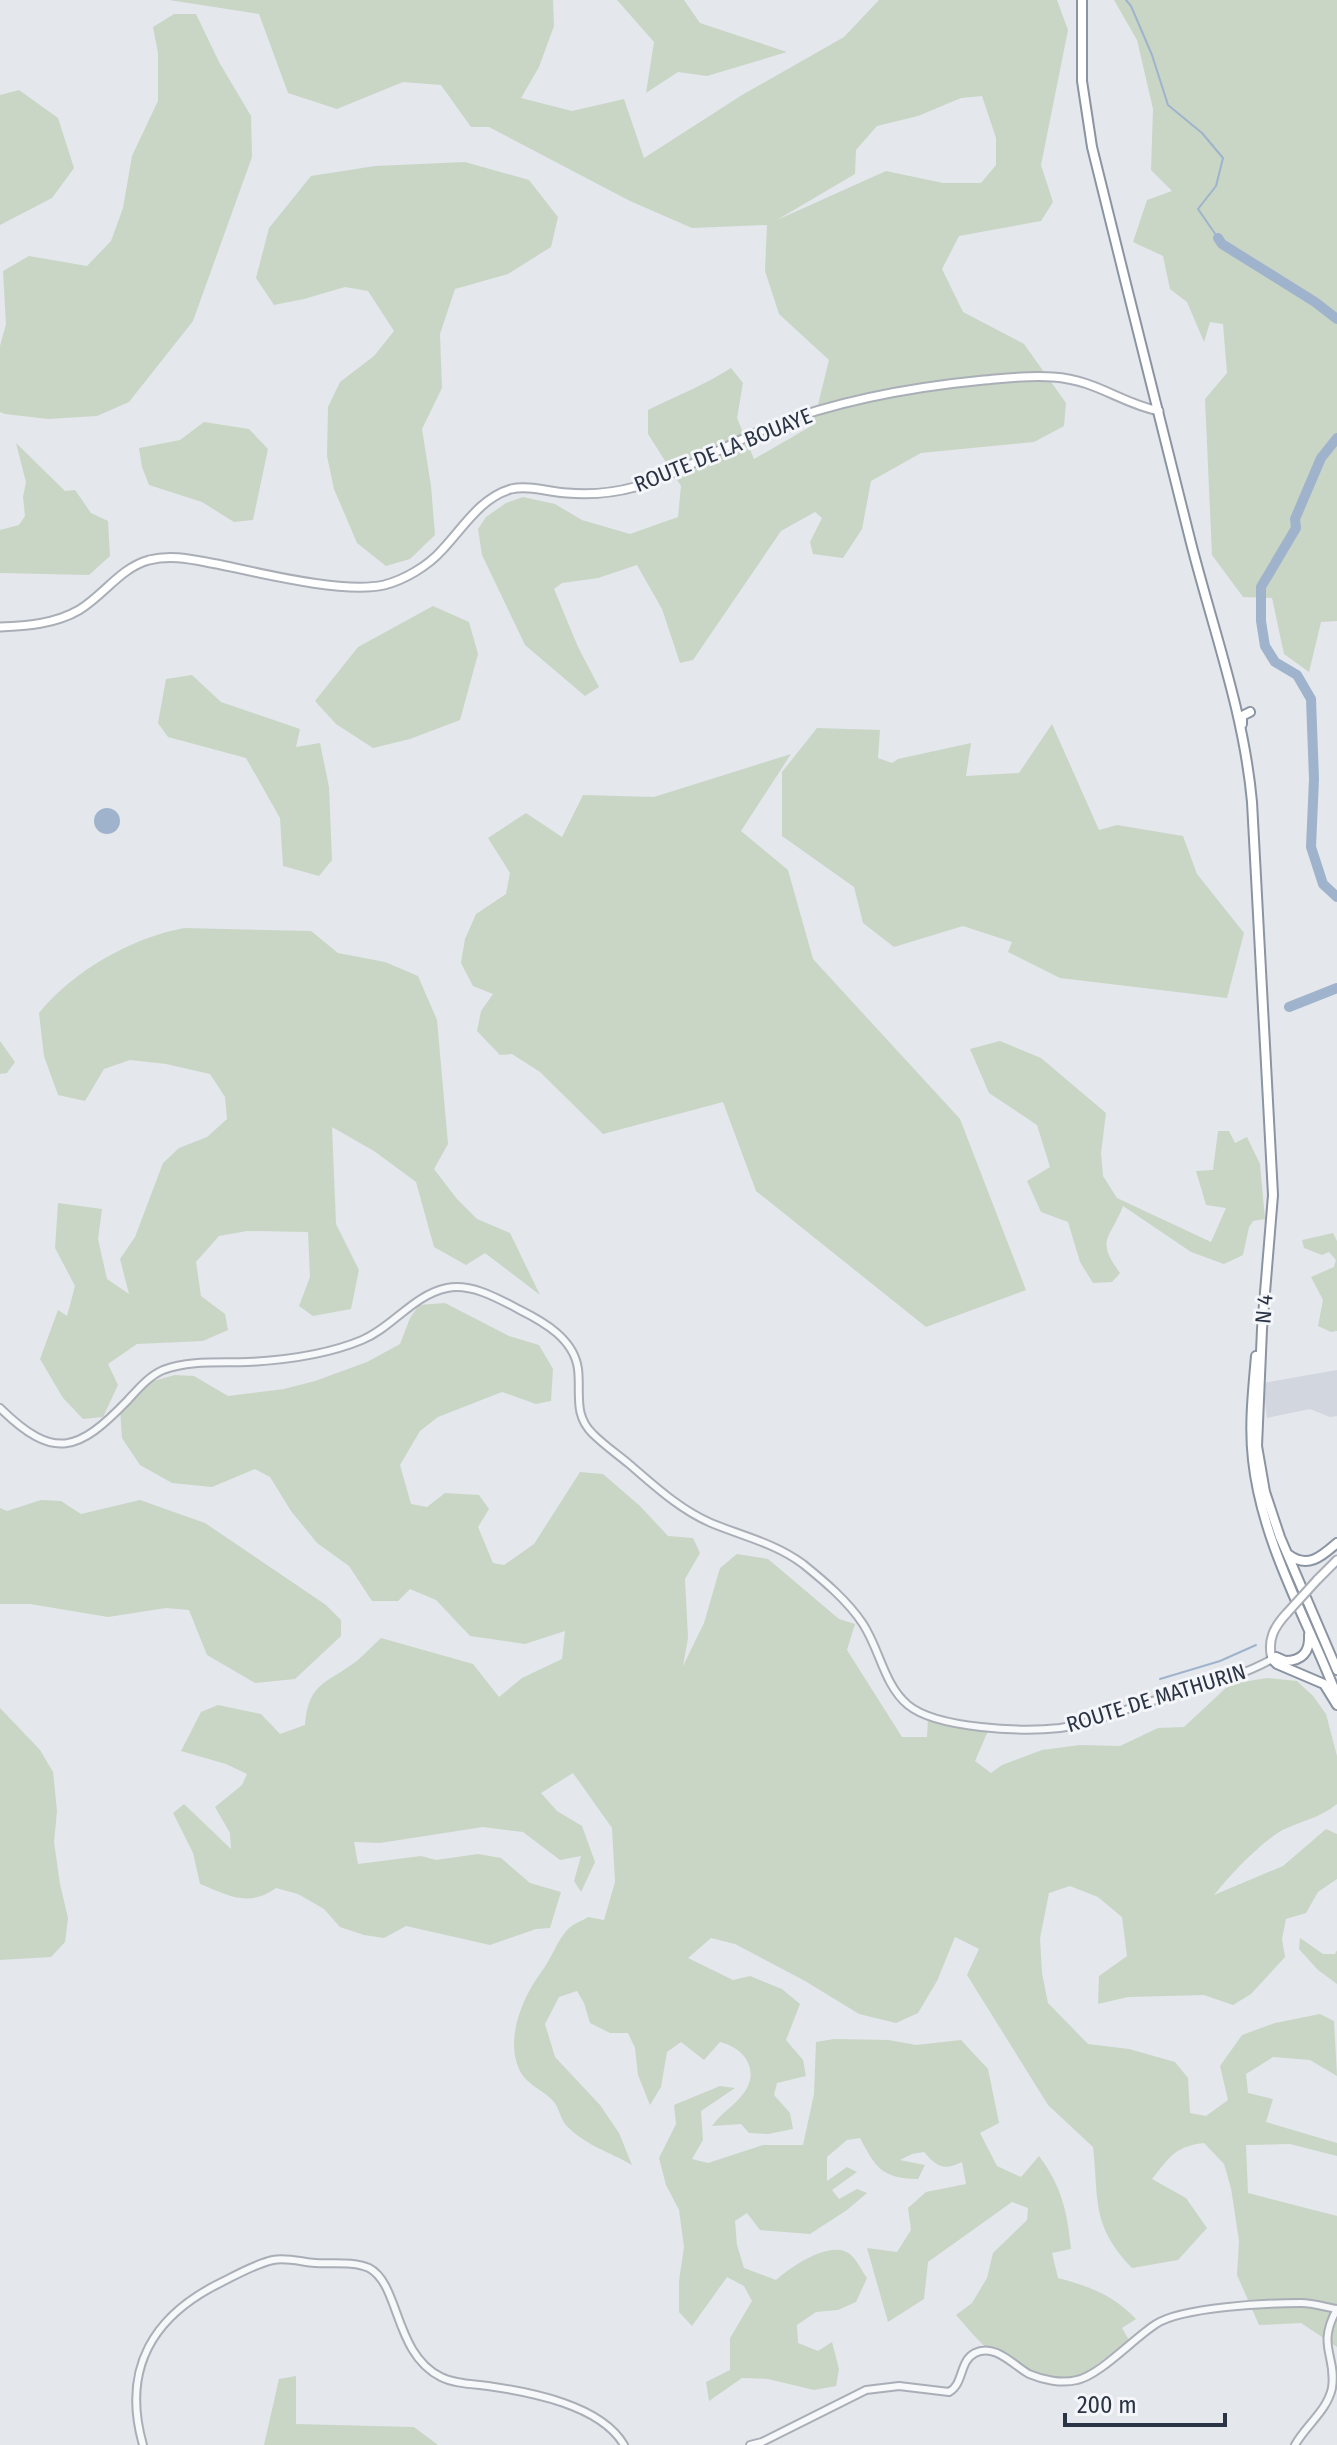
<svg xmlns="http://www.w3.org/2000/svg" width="1337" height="2445" viewBox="0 0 1337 2445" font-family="'Fira Sans Condensed',sans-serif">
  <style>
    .built { fill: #d2d6de }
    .green { fill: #c9d6c5; fill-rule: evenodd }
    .water { fill: #9fb4cc }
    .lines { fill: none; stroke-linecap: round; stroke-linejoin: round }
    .stream { stroke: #9fb4cc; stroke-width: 2 }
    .river { stroke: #9fb4cc; stroke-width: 10 }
    .tertiary-casing { stroke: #a9aeb7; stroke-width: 10 }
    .secondary-casing { stroke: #a9aeb7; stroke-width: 11 }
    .trunk-casing { stroke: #8b94a3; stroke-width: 12 }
    .tertiary { stroke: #f7f8fa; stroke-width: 6 }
    .secondary { stroke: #fff; stroke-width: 7 }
    .trunk { stroke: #fff; stroke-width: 8 }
    .secondary-bridge-casing { stroke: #a9aeb7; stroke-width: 11; stroke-linecap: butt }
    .secondary-bridge { stroke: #fff; stroke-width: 7 }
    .labels { text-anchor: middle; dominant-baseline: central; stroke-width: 6; stroke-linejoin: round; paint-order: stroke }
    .street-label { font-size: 22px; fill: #2b3445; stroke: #f4f6f9 }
  </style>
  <rect width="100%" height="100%" fill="#e4e7ec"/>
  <!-- built -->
  <polygon class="built" points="1337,1370 1337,1416 1330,1417 1310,1409 1267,1418 1263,1383"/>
  <!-- green -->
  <g class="green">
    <path d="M169 0H553L554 26 539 67 521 98 572 111 624 99 644 158 742 95 844 37 879 0H1057L1068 30 1041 165 1053 202 1041 221 959 236 942 269 963 312 1024 344 1066 403 1064 426 1034 442 921 453 871 481 862 529 843 558 813 554 810 542 822 518 815 512 781 531 693 660 680 663 662 609 637 565 598 578 562 583 554 589 578 647 599 687 585 696 525 645 482 555 478 529 486 517 506 503 523 497 555 504 582 520 630 534 678 517 681 486 648 434V410C676 396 705 385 731 368L743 383 737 418 754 459 813 425 829 360 779 314 765 271 767 225 692 228 630 201 489 127H471L441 85 403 82 337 109 288 93 259 14ZM982 96 996 138V165L981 183H943L886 171 777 220 855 174 856 150 877 126 918 116 961 98Z"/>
    <polygon points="617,0 684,0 700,23 787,52 707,76 678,72 646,93 654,42"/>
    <polygon points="1114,0 1337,0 1337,621 1321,622 1309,672 1284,654 1272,598 1243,597 1212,555 1205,399 1227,373 1223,324 1210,322 1204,342 1187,302 1170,289 1163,256 1133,242 1147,200 1172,191 1151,170 1153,109 1137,40"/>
    <polygon points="174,14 196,14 219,62 251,116 252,157 193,321 129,402 97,416 48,419 5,414 0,412 0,346 6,324 3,271 29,256 87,266 111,241 123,208 132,156 158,101 158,53 153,27"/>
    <polygon points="19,90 58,118 74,168 52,198 0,225 0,95"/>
    <polygon points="465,162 529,180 558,217 551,247 508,274 455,289 440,334 442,388 422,429 431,486 435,535 410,559 386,566 357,543 334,489 327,456 328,407 340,382 374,356 394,331 368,291 345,287 304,299 274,305 256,278 269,228 311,176 375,166"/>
    <polygon points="204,422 249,429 268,449 253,520 234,522 202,502 149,485 142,467 139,448 180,440"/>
    <polygon points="16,443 65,491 75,490 91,513 108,521 110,556 89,575 0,573 0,530 19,525 25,516 23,497 26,482"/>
    <polygon points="433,606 469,622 478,654 460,720 410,739 373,748 336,724 315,701 358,647"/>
    <polygon points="192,675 221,702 300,729 296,747 320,743 329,787 332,860 319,876 283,866 280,818 246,758 168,737 158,723 166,679"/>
    <polygon points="1052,724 1099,830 1117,825 1183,836 1197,874 1244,933 1227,998 1060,978 1008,952 1012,942 963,926 894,947 863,923 854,887 782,836 782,772 817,728 880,730 878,758 892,763 898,759 971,743 966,776 1019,773"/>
    <polygon points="791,754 741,831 788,870 813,959 960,1119 1026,1290 926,1327 756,1191 723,1102 603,1134 540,1072 512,1054 500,1055 477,1031 481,1011 493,994 473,986 461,963 465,939 476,914 506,894 510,873 488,838 526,813 562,837 583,795 654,797"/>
    <path d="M184 928 311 931 338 953 385 962 418 976 437 1020 448 1144 434 1169 457 1199 477 1219 510 1233 540 1295 485 1253 466 1265 434 1247 416 1182 374 1151 332 1127 336 1224 359 1270 351 1309 313 1316 299 1306 310 1277 308 1232 247 1231 219 1236 196 1262 201 1296 225 1314 228 1330 203 1341 137 1344 108 1364 118 1385 103 1417 83 1419 63 1398 40 1359 58 1310 67 1316 75 1286 55 1248 58 1203 102 1209 98 1239 107 1279 129 1294 120 1259 135 1237 163 1163 179 1148 207 1137 227 1119 225 1097 210 1074 166 1064 130 1060 104 1069 85 1101 58 1095 44 1056 39 1013C73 971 131 938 184 928Z"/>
    <polygon points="0,1041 15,1062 7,1073 0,1074"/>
    <path d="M1000 1041 1041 1058 1106 1113 1101 1153 1103 1176 1117 1198 1211 1242 1226 1208 1206 1205 1196 1171 1213 1170 1218 1131H1229L1235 1143 1247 1137 1260 1164 1265 1219 1253 1221 1249 1227 1243 1255 1224 1264 1191 1252 1123 1206C1110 1240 1095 1239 1120 1273L1112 1282 1093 1283 1080 1262 1068 1222 1041 1212 1027 1181 1050 1167 1037 1125 989 1093 970 1049Z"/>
    <polygon points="1333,1233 1337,1241 1337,1331 1331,1332 1318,1326 1323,1300 1311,1277 1334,1267 1336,1260 1329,1252 1322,1255 1304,1248 1302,1240"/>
    <path d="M445 1303 509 1336 539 1345 553 1369 551 1401 536 1404 502 1392 438 1417 420 1431 400 1465 411 1504 427 1507 445 1493 479 1495 489 1509 478 1527 493 1563 504 1565 534 1544 580 1472 603 1474 640 1506 668 1536 693 1538 700 1553 685 1579 688 1638 683 1666 704 1623 720 1568 737 1554 768 1559 839 1619 855 1624 847 1650 902 1737H927L928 1718 988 1731 975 1761 991 1773 1002 1765 1042 1750 1080 1745 1120 1746 1158 1728 1184 1727 1230 1684 1267 1678 1297 1681 1313 1696 1326 1714 1337 1756V1804C1321 1817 1305 1820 1287 1828 1265 1837 1229 1876 1214 1895L1283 1866 1326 1829 1337 1834V1879L1318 1892 1306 1913 1286 1919 1282 1939 1285 1957 1251 1994 1233 2005 1204 1995 1128 1997 1098 2004 1099 1976 1127 1956 1122 1917 1098 1897 1070 1886 1049 1893 1040 1938 1042 1973 1048 2003 1088 2044 1129 2049 1175 2062 1188 2078 1190 2113 1206 2116 1228 2100 1220 2066 1242 2035 1275 2023 1320 2014 1334 2021 1337 2076 1310 2060 1273 2057 1246 2074 1248 2093 1273 2099 1266 2122 1337 2143V2156L1290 2144 1246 2145 1248 2193 1337 2216V2347L1301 2323 1259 2325 1237 2275 1239 2241 1231 2188 1224 2164 1204 2143C1175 2146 1169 2158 1152 2179L1186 2198 1207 2228 1178 2260 1132 2268C1091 2225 1099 2201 1093 2147L1048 2105 967 1975 979 1949 955 1937 937 1981 918 2013 896 2023 859 2014 805 1981 735 1944 711 1938 688 1958 733 1980 750 1976 782 1989 800 2004 786 2040 803 2060 806 2076 777 2083 774 2095 790 2113 793 2129 768 2134 749 2133 741 2124 712 2126C721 2113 734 2106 743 2094 761 2071 745 2048 720 2042L704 2060 681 2042 667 2052 661 2087 650 2105 638 2075 635 2048 628 2033H610L590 2023 584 2003 577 1991 559 1997 545 2024 555 2057 600 2105 619 2133 632 2165C608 2151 584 2145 565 2124 560 2117 559 2108 554 2102 544 2090 526 2085 519 2069 505 2038 523 1996 542 1971 551 1959 557 1941 567 1930 572 1924 582 1921 588 1917L604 1920 615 1882 612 1828 573 1773 541 1793 557 1811 582 1826 595 1862 581 1892 574 1881 581 1856 560 1860 523 1832 483 1827 380 1843 354 1842 358 1864 421 1856 436 1860 478 1854 501 1858 530 1883 561 1892 550 1928 536 1929 490 1945 406 1926 384 1938 364 1935 340 1927 324 1909 298 1894 276 1888C248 1908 228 1895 200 1884L193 1853 173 1813 184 1804 231 1849 230 1833 215 1807 242 1785 247 1774 226 1764 181 1751 201 1712 218 1705 261 1714 280 1734 305 1725C308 1681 329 1683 358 1660 366 1653 373 1645 381 1638L473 1664 499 1697 522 1678 562 1659 565 1631 525 1644 470 1636 436 1600 410 1589 398 1601H372L349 1566 317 1543 291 1511 270 1477 255 1469 212 1487 172 1483 140 1465 122 1438 120 1408 142 1384 175 1375 194 1376 228 1396 284 1389 315 1381 367 1362 400 1344 410 1318 419 1305Z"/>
    <polygon points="41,1500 61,1501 81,1514 140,1500 205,1523 326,1605 341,1620 341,1636 295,1679 255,1683 207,1655 189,1610 166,1608 108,1617 30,1604 0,1604 0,1508 7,1511"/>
    <polygon points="0,1708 40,1750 53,1772 57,1811 54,1842 60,1884 68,1918 65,1942 51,1957 0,1960"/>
    <polygon points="1300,1938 1323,1954 1335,1954 1337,1950 1337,1984 1318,1970 1299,1949"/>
    <path d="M834 2039 889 2040 916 2045 961 2040 988 2069 999 2123 980 2133 997 2166 1021 2177 1039 2156C1062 2187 1067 2211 1071 2249L1052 2253 1058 2278C1089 2286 1113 2295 1136 2319L1122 2328 1129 2340 1084 2374C1055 2386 1011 2367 987 2348 976 2339 966 2326 956 2315L972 2303 987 2278 993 2253 1027 2220 1028 2208 1012 2202 928 2262 924 2299 888 2322 867 2248 897 2252 911 2230 908 2208 926 2192 966 2184 962 2162C944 2171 937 2167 924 2152L912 2154 900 2160 925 2165 918 2179C881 2178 876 2168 860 2138L847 2140 827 2157V2181L847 2167 857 2172 832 2190 839 2199 857 2189 867 2193 847 2210 810 2234 760 2230 747 2213 735 2221 737 2245 744 2268 776 2280C791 2267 833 2237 852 2256 858 2262 862 2271 867 2278L856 2302 838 2310 816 2312 797 2325 798 2343 818 2351 832 2342 839 2369 836 2386 814 2390 768 2379 742 2378 709 2401 706 2382 730 2370V2338L752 2301 744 2286 727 2277 692 2326 679 2312V2281L684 2247 679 2210 666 2185 659 2158 676 2124 674 2105 720 2086 735 2088 701 2111 703 2140 692 2159 708 2163 763 2145H803L814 2094 816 2042Z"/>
    <polygon points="296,2376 296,2424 414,2427 438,2445 264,2445 279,2379"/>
  </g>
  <!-- water -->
  <circle class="water" cx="107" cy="821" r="13"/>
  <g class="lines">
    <!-- stream -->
    <g class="stream">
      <polyline points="1126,0 1131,6 1152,55 1168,105 1202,133 1223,158 1216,186 1198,209 1218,238"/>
      <polyline points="1160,1679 1220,1661 1256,1645"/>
    </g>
    <!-- river -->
    <g class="river">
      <polyline points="1218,238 1222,244 1315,302 1337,319"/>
      <polyline points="1337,438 1321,458 1295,519 1296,528 1261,587 1261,621 1265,646 1275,662 1297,675 1311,699 1314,779 1311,847 1323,884 1337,897"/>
      <polyline points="1289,1007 1337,988"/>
    </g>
    <defs>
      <g id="tertiary">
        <path d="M0 1408C54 1461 78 1452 128 1400 138 1389 149 1376 163 1370 190 1360 220 1363 248 1362 287 1360 326 1355 362 1340 393 1327 413 1295 447 1288 472 1283 499 1299 520 1310 544 1322 574 1339 578 1369 581 1393 573 1415 593 1434 604 1445 617 1454 629 1464 655 1486 679 1509 711 1523 742 1536 775 1543 803 1564 824 1581 848 1601 863 1624 880 1650 884 1685 908 1705 937 1729 1023 1732 1060 1728 1090 1724 1120 1711 1149 1702 1191 1689 1235 1680 1274 1658"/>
        <path d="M143 2445C121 2368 154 2315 222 2282 238 2274 255 2264 273 2260 286 2257 302 2262 315 2263 332 2264 354 2261 369 2268 400 2284 394 2354 441 2377 455 2384 473 2384 488 2386 530 2392 601 2405 624 2445"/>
        <path d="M750 2445 762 2442 866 2390 899 2386 949 2392C964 2384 959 2361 975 2353 995 2343 1013 2365 1029 2374 1043 2380 1062 2384 1077 2380 1100 2375 1134 2338 1156 2324 1182 2307 1268 2303 1301 2303 1313 2303 1325 2307 1337 2309"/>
        <path d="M1295 2445C1306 2425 1327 2411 1332 2388 1337 2355 1316 2347 1337 2309"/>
      </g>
      <g id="secondary">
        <path d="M0 627C26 626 55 624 79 610 104 595 120 568 149 560 173 554 194 560 217 564 260 573 343 594 384 585 404 580 428 566 442 550 463 528 480 498 511 489 529 485 549 492 567 493 590 495 613 493 635 487 683 472 725 445 772 426 839 400 912 387 984 380 1007 378 1030 375 1053 377 1097 380 1120 403 1159 411"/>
        <polyline points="1317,1580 1337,1560"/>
        <path d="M1272 1659C1267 1640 1274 1627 1287 1613"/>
      </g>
      <g id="trunk">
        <path d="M1082 0V81L1092 147C1125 279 1157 411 1191 543 1213 629 1244 713 1252 802L1273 1195 1262 1329 1257 1446 1265 1492 1280 1537 1337 1670"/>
        <polyline points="1242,724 1242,716 1250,712"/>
        <path d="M1256 1356C1253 1391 1249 1426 1253 1460 1262 1543 1307 1619 1337 1696"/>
        <path d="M1289 1555C1308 1569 1322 1556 1337 1543"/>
        <path d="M1276 1657 1285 1661C1302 1661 1310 1652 1309 1635"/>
        <polyline points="1272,1659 1277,1664 1324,1684 1337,1705"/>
      </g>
    </defs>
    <!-- tertiary casing -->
    <use href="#tertiary" class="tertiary-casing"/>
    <!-- secondary casing -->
    <use href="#secondary" class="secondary-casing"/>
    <!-- trunk casing -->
    <use href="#trunk" class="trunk-casing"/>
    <!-- tertiary -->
    <use href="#tertiary" class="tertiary"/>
    <!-- secondary -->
    <use href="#secondary" class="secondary"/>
    <!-- trunk -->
    <use href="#trunk" class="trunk"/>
    <defs>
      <polyline id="secondary-bridge" points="1287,1613 1317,1580"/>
    </defs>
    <!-- secondary-bridge casing -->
    <use href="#secondary-bridge" class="secondary-bridge-casing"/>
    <!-- secondary-bridge -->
    <use href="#secondary-bridge" class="secondary-bridge"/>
  </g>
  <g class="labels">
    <!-- street labels -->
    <g class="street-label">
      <text transform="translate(723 450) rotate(-22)">ROUTE DE LA BOUAYE</text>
      <text transform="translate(1264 1309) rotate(-85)">N 4</text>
      <text transform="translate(1156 1698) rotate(-17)">ROUTE DE MATHURIN</text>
    </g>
  </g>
  <!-- scale -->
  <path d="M1065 2413v12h160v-12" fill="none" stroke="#2b3445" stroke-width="4"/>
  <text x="1077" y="2413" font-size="24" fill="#2b3445" stroke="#f4f6f9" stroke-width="6" paint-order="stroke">200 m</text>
</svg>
